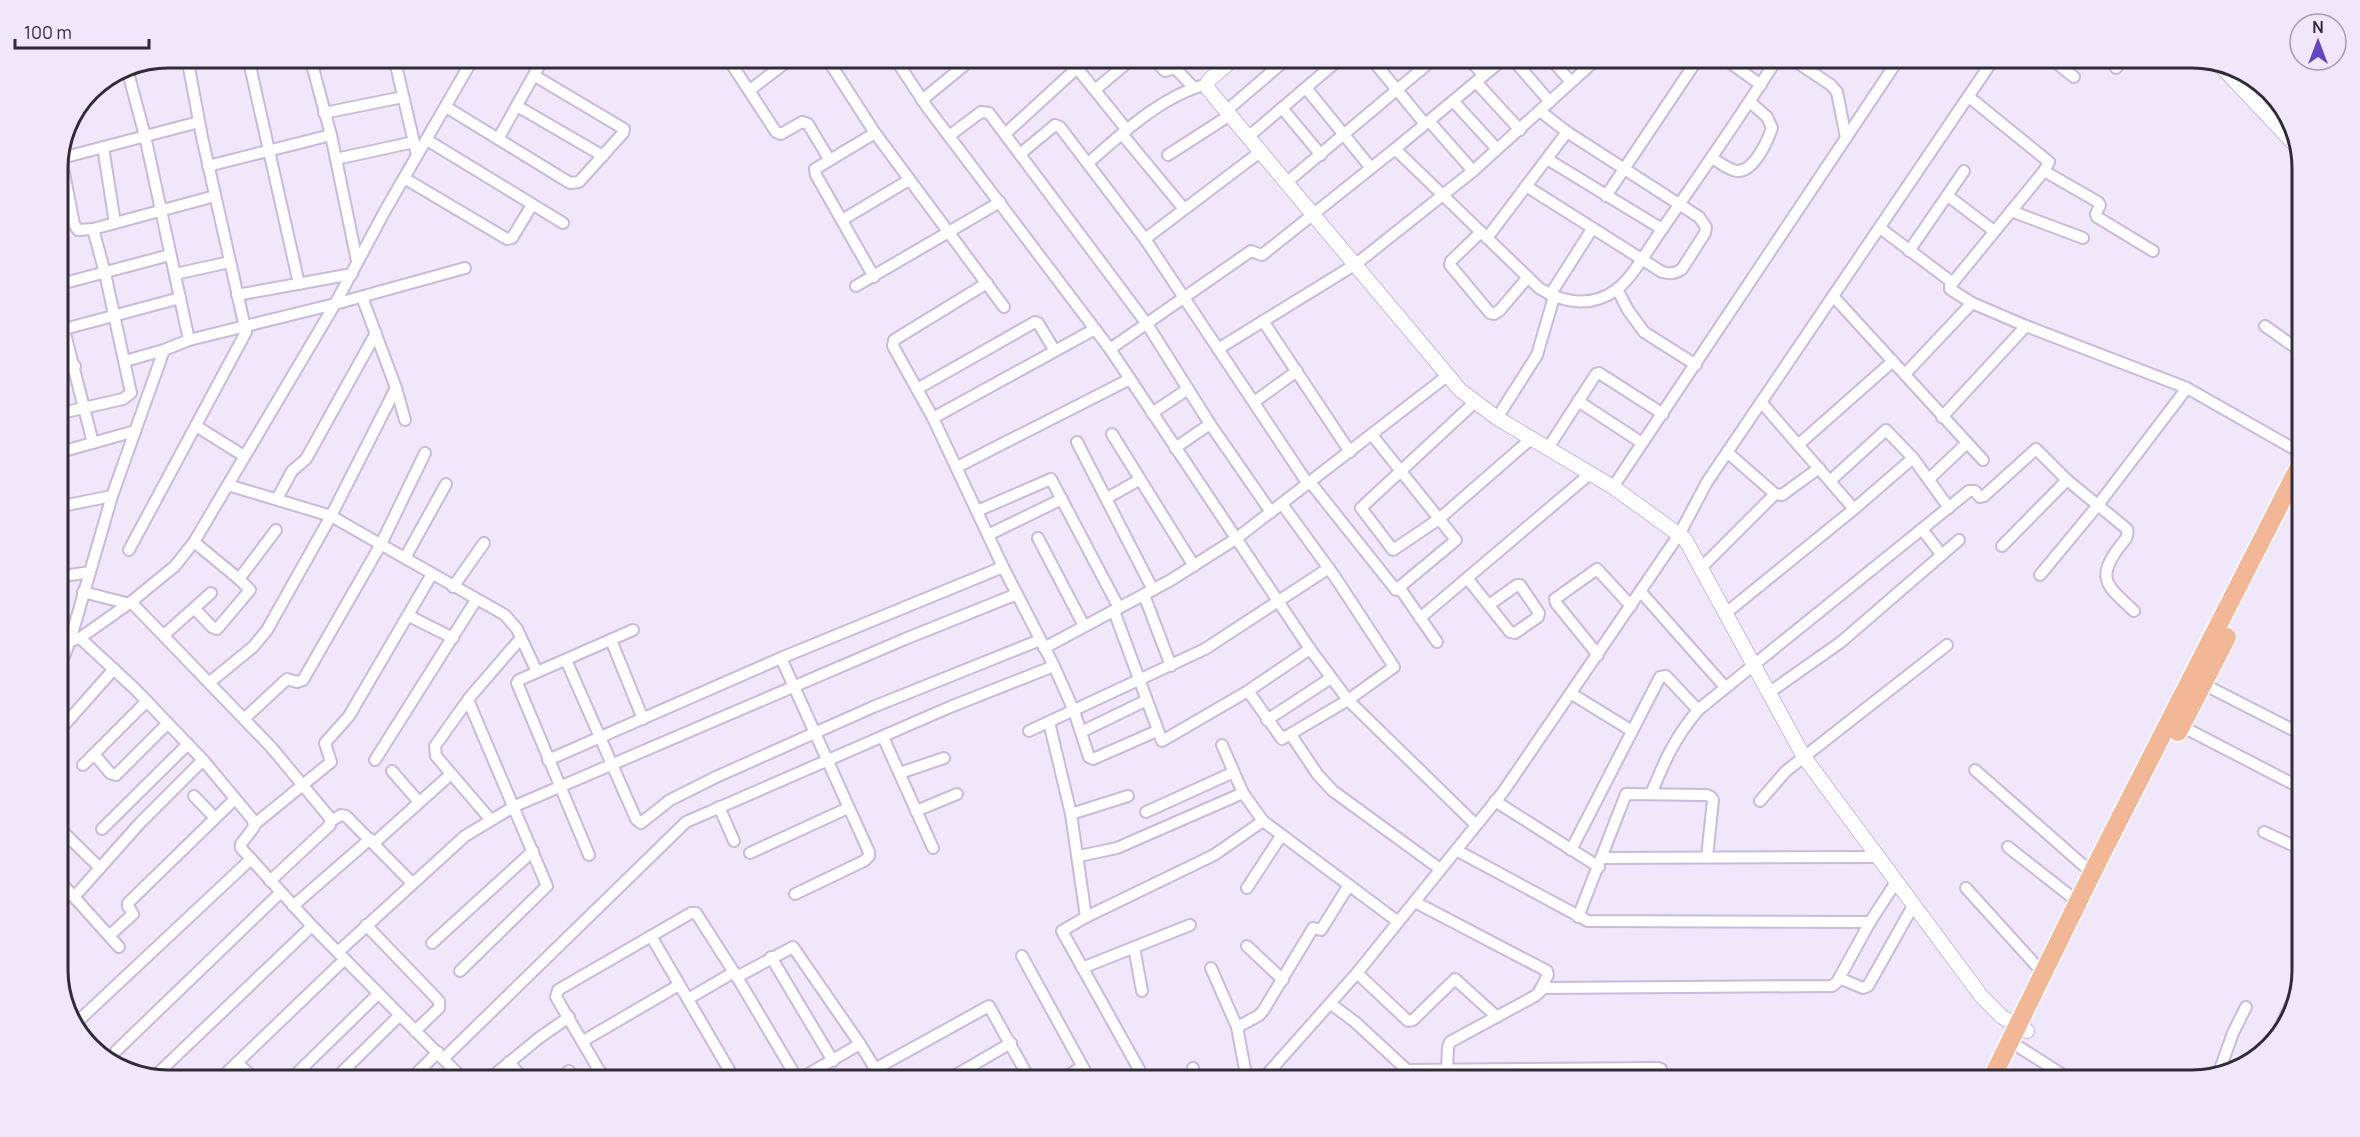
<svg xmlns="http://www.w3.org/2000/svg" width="2360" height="1137" viewBox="0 0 2360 1137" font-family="Manrope,sans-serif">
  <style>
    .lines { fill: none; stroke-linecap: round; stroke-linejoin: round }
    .minor-casing { stroke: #c9bada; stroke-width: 14 }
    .tertiary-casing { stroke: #c9bada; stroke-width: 16 }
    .trunk-casing { stroke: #fff; stroke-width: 21 }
    .minor { stroke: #fff; stroke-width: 10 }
    .tertiary { stroke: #fff; stroke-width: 14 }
    .trunk { stroke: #f2b797; stroke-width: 18 }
    .rim { fill: none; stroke: #312b38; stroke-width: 3 }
  </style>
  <rect width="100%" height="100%" fill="#f0e7fb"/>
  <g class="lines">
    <defs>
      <g id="minor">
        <polyline points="248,57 299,284"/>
        <polyline points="310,57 331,135 357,261"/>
        <polyline points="394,57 417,155"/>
        <polyline points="727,57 776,132 781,134 802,122 808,124 829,159"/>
        <polyline points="826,57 875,133 1004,307"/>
        <polyline points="894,57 927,107 1110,349 1310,649 1348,700 1475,824"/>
        <polyline points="1068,57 1127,130"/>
        <polyline points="1152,57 1165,71 1169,70 1181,57"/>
        <polyline points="1370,57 1425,124"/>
        <polyline points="1410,57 1421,70"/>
        <polyline points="1468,57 1483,75"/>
        <polyline points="1511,57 1550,102"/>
        <polyline points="1549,57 1571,82"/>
        <polyline points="1722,57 1761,85"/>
        <polyline points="1789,57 1831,85 1837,92 1846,138"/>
        <polyline points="2049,57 2074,77"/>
        <polyline points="126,65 145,136 189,340 335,304 465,268"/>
        <polyline points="312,65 346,57"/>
        <polyline points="1173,66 1194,88"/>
        <polyline points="2116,68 2125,57"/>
        <polyline points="1476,82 1520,130"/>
        <polyline points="1306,88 1371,168"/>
        <polyline points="750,90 793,57"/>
        <polyline points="1095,90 1134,57"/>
        <polyline points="1969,97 2049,162 2044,171 1950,286 1950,289 1972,303 2026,326 2187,388 2303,454"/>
        <polyline points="922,100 966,64 965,57"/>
        <polyline points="1453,101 1497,149"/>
        <polyline points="517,106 603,156"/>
        <polyline points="446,107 570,183 579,182 623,133 624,129 535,76"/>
        <polyline points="1282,108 1321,155"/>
        <polyline points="1226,111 1289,57"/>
        <polyline points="324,113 403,97"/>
        <polyline points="1429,121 1473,171"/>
        <polyline points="1005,134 1077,68"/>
        <polyline points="1122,134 1184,209"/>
        <polyline points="949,136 981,112 989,113 1147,324 1210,424 1271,512"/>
        <polyline points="1248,137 1342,57"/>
        <polyline points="498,139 544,57"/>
        <polyline points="427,140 563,223"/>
        <polyline points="103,147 115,223"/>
        <polyline points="1395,149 1506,57"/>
        <polyline points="1020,154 1055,125 1060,127 1145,239 1308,484"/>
        <polyline points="1168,155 1230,115"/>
        <polyline points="61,158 74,224 78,230 93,229 215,196"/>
        <path d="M1712 158C1719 162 1726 168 1733 170 1752 177 1767 142 1772 128L1767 117 1750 102"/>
        <polyline points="58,159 199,122"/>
        <polyline points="336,159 414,142"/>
        <polyline points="1547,159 1662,229"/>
        <path d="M1088 163C1123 133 1161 96 1207 84"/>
        <polyline points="208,166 331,135"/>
        <polyline points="2044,171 2098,202 2100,205 2096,214 2097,217 2153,251"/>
        <polyline points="404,178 507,239 512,238 532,205"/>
        <polyline points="1287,182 1436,57"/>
        <path d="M1526 186 1662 272C1670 274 1675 274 1682 269L1705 233 1706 227 1699 217 1567 132 1540 111"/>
        <polyline points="1606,196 1699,57"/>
        <polyline points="1948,196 1994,231"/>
        <polyline points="2011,211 2083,238"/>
        <polyline points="842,220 909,180"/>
        <polyline points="1880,228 1953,283"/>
        <polyline points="1481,232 1451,261 1450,265 1490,313 1494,314 1500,310 1528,277"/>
        <polyline points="1487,238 1567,132"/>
        <polyline points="1145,239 1260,152"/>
        <polyline points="1909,251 1964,171"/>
        <polyline points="175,274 230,262"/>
        <polyline points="874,277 816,175 815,169 875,133"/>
        <polyline points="987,283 894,340 893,346 933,418 1003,567 1054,666 1074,711 1089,757 1093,759 1157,731"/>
        <polyline points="57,285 170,255"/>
        <polyline points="856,286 1000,202"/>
        <polyline points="1617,289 1628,310 1644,332 1696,365"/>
        <polyline points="237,295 352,274"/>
        <polyline points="1550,295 1592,229"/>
        <polyline points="1833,296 1983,460"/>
        <polyline points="362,297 396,388 405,420"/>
        <polyline points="1263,321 1350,452"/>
        <polyline points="2265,326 2303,353"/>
        <polyline points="64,330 93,443"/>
        <polyline points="57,331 180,298"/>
        <path d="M1110 349 1251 251 1262 255 1395 149 1539 288C1563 303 1591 308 1616 290 1634 276 1649 247 1663 228 1702 171 1742 115 1778 57"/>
        <polyline points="1218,349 1356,264 1473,171 1599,57"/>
        <polyline points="125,361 164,350"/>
        <polyline points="57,371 75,366"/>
        <polyline points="1905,374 1972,303"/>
        <polyline points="917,389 1035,322 1038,323 1055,351"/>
        <polyline points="1578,401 1642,443"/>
        <polyline points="1254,402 1297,371"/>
        <polyline points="1761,402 1854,509"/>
        <polyline points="1474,403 1361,508 1393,550 1439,519 1532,438"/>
        <polyline points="1152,413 1188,389"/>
        <polyline points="57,414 123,399 131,393 105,273 93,229"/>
        <polyline points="1942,417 2026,326"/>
        <polyline points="933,418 1095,329"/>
        <polyline points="1497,418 1537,355 1554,297"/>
        <polyline points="196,426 244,456"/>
        <polyline points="1112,434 1194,566"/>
        <polyline points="1077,442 1153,590"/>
        <polyline points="1798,445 1893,361"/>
        <polyline points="1175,448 1210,424"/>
        <polyline points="1548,448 1596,374 1599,373 1663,414"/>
        <polyline points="57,453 135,431"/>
        <polyline points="957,467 1130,379"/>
        <polyline points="1929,479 1966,444"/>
        <polyline points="1830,481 1886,430 1913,458"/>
        <polyline points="1310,482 1396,590 1456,540 1372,435"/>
        <polyline points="228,485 331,516 505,615 517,629 537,672"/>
        <polyline points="1613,487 1900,57"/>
        <polyline points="1775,494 1782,495 1819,468"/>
        <polyline points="1107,498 1139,480"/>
        <polyline points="277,499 292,471 306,459 376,333"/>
        <polyline points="57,507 112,496"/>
        <polyline points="977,511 1051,479 1119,608"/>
        <polyline points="1922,529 1941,554"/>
        <polyline points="988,535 1062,499"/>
        <polyline points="1038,538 1084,626"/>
        <polyline points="194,542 239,579 250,590 217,629 212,627 195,609"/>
        <polyline points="2002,546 2067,480"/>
        <polyline points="129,550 246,332 202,137 187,57"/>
        <polyline points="405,558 446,484"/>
        <polyline points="1702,567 1775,494 1727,452"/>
        <polyline points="2040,575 2098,505 2187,388"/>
        <polyline points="57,577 90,572"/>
        <polyline points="1467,578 1510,632 1515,633 1538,617 1539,613 1520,585 1517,585 1489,605"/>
        <polyline points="239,579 276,530"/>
        <polyline points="453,587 484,543"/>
        <polyline points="1399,587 1437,642"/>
        <polyline points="83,592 126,603"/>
        <polyline points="1641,592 1725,687"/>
        <polyline points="1144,595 1171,666"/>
        <polyline points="131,602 271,747 330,818 330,825 270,881"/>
        <polyline points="1114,611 1162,741 1248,691 1310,649"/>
        <polyline points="1726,613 1854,509 1913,458 1949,508"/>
        <polyline points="409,616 453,638"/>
        <polyline points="1420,618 1591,473"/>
        <polyline points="164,635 211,593"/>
        <polyline points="80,638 135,689 203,760 253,820 254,827 241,844 241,848 251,859 312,926 464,1080"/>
        <polyline points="57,640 70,641 80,638 131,602 175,566 194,542 335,304 386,209 474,57"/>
        <polyline points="611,640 643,719"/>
        <polyline points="1044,648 1171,580 1237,538 1447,376"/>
        <polyline points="1598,655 1556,603 1555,599 1597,569 1631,606"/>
        <polyline points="781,658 869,852 869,856 864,861 795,894"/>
        <polyline points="566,660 636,819 641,823 670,800 716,777 873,707 1040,640"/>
        <polyline points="57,674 70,641 112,496 164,350 189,340"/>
        <polyline points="210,682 253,647 267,630 331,516 396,388"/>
        <polyline points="2203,684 2303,735"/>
        <polyline points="1248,691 1282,739 1348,700 1394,667 1335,577 1282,504"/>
        <polyline points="1770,692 1841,642 1959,540"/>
        <polyline points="1572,694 1632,731"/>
        <polyline points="245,718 287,679 297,682 303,680 381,544 425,453"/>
        <polyline points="1267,720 1331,678"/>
        <polyline points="1049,722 1071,814 1086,917"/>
        <polyline points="2181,726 2303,789"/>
        <polyline points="1029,731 1205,649 1329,568"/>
        <polyline points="58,732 114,669"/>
        <polyline points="1081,732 1145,701"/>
        <polyline points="1291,735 1318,775 1333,791 1440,869"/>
        <polyline points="883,737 933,848"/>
        <polyline points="1222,745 1243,793 1263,821 1397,921"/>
        <polyline points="94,754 110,773 116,775 167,724"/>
        <polyline points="375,760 476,600"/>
        <polyline points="548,760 781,658 1003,567"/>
        <polyline points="83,765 147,701"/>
        <polyline points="1975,770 2092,873"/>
        <polyline points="392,771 419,802"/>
        <polyline points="900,773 944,758"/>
        <path d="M1651 794C1665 760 1674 739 1698 710L1969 491H1975L1980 497 1984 496 2036 449 2067 480 2127 529C2129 536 2125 540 2120 546 2095 579 2107 586 2134 611"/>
        <polyline points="194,796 215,818"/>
        <polyline points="1495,801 1599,867"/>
        <polyline points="1760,801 1786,771 1947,645"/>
        <polyline points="719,807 734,841"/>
        <polyline points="916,811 957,794"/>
        <polyline points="1146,812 1234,772"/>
        <polyline points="1071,814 1128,796"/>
        <polyline points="490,819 436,756 435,746 470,697 521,638"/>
        <polyline points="331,821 341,815 346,816 412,883"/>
        <polyline points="255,824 331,762 325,743 349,716 432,574"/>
        <polyline points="57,826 100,868"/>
        <polyline points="102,829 188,744"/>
        <polyline points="2264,832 2303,850"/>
        <polyline points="374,843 451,774"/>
        <polyline points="2008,847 2078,902"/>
        <polyline points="1456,850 1588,921 1870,922"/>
        <polyline points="1571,850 1660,677 1666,676 1698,710"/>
        <polyline points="750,853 848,808"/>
        <polyline points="589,855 517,683 519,680 633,630"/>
        <polyline points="1079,856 1117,848 1243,793"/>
        <polyline points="1603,858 1878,857"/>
        <polyline points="57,878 119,947"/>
        <polyline points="1247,888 1281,836"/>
        <polyline points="1966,888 2042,972"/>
        <polyline points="75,896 140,823 203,760"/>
        <polyline points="1415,902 1547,971 1548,975 1540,990"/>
        <polyline points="293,906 370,839"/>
        <polyline points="1578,917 1626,794 1707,795 1711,797 1713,800 1707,857"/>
        <polyline points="366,925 439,1001 439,1008 415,1031"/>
        <polyline points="110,935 133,914 128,906 128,903 235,799"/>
        <polyline points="651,936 735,1080"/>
        <polyline points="432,943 533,851"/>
        <polyline points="1247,946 1283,980"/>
        <polyline points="1134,947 1142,991"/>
        <polyline points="338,952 465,836 515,806 905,639 1017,594"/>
        <polyline points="1022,956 1090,1080"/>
        <polyline points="771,957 833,1061"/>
        <polyline points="1082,968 1190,925"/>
        <polyline points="1211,968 1237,1027 1247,1080"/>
        <polyline points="460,971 547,886 468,700"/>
        <polyline points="1357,973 1408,1021 1413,1020 1455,979 1497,1017"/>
        <polyline points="737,977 793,947 860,1044 882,1080"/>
        <polyline points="1839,978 1863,988 1868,986 1913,906"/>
        <polyline points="688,999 734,972"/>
        <polyline points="1331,1004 1355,1022 1407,1070 1658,1068 1661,1069 1663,1080"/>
        <polyline points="2283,1021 2299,989"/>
        <polyline points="76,1023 251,859"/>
        <polyline points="1237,1027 1258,1016 1263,1011 1313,928 1321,930 1349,885"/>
        <polyline points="583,1041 679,985"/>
        <polyline points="2019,1047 2071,1080"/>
        <polyline points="116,1051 280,893"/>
        <polyline points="444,1058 686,822 950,707 1054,666"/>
        <polyline points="509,1062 524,1080"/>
        <polyline points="237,1063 256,1080"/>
        <polyline points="820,1068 827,1080"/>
        <polyline points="1193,1068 1195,1080"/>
        <polyline points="875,1069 989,1006 1030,1080"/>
        <polyline points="1447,1070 1448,1047 1450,1042 1535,996 1544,988 1832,986 1837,982 1870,922 1896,882"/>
        <polyline points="2219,1072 2233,1033 2246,1007"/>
        <polyline points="154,1077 312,926"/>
        <polyline points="603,1077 556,997 558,990 691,913 696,913 737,977 798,1080"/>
        <polyline points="219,1080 345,959"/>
        <polyline points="290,1080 378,994"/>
        <polyline points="334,1080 400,1015"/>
        <polyline points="410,1080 438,1052"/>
        <polyline points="488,1080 539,1038 569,1017"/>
        <polyline points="559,1080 569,1071"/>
        <polyline points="798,1080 860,1044"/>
        <polyline points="947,1080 1011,1043"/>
        <polyline points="1061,1080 1082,1067"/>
        <polyline points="1145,1080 1062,931 1086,917 1214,855 1263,821"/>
        <polyline points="1262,1080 1357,973 1503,792 1680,533 1707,482 1995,57"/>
      </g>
      <g id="tertiary">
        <polyline points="1236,57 1209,80 1207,84 1208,89 1460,390 1497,418 1613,487 1685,539 1804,757 1982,997 2002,1017 2027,1031"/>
        <polyline points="2217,62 2299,149"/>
        <polyline points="2236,66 2290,122"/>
      </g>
      <g id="trunk">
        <polyline points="2178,732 2227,637"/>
        <polyline points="1991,1080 2098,861 2303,459"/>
      </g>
    </defs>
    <!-- minor casing -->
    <use href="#minor" class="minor-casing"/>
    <!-- tertiary casing -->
    <use href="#tertiary" class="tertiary-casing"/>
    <!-- trunk casing -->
    <use href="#trunk" class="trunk-casing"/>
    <!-- minor -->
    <use href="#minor" class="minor"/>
    <!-- tertiary -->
    <use href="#tertiary" class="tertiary"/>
    <!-- trunk -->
    <use href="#trunk" class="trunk"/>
  </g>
  <!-- crop -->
  <path d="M0 0H2360V1137H0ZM168 68H2192A100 100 0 0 1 2292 168V970A100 100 0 0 1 2192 1070H168A100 100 0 0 1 68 970V168A100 100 0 0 1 168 68Z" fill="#f0e7fb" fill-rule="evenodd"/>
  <path class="rim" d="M168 68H2192A100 100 0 0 1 2292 168V970A100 100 0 0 1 2192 1070H168A100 100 0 0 1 68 970V168A100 100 0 0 1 168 68Z"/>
  <!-- north arrow -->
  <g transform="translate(2318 42)"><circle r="28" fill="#f0e7fb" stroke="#a49cad" stroke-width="1.5"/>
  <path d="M0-4.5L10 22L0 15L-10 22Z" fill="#6446bf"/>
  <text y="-9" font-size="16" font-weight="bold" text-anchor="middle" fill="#312b38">N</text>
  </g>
  <!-- scale -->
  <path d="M15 39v9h134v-9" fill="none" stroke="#312b38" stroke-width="3"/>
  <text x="24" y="39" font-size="18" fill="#312b38" stroke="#f0e7fb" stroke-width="4.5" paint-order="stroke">100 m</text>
</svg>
